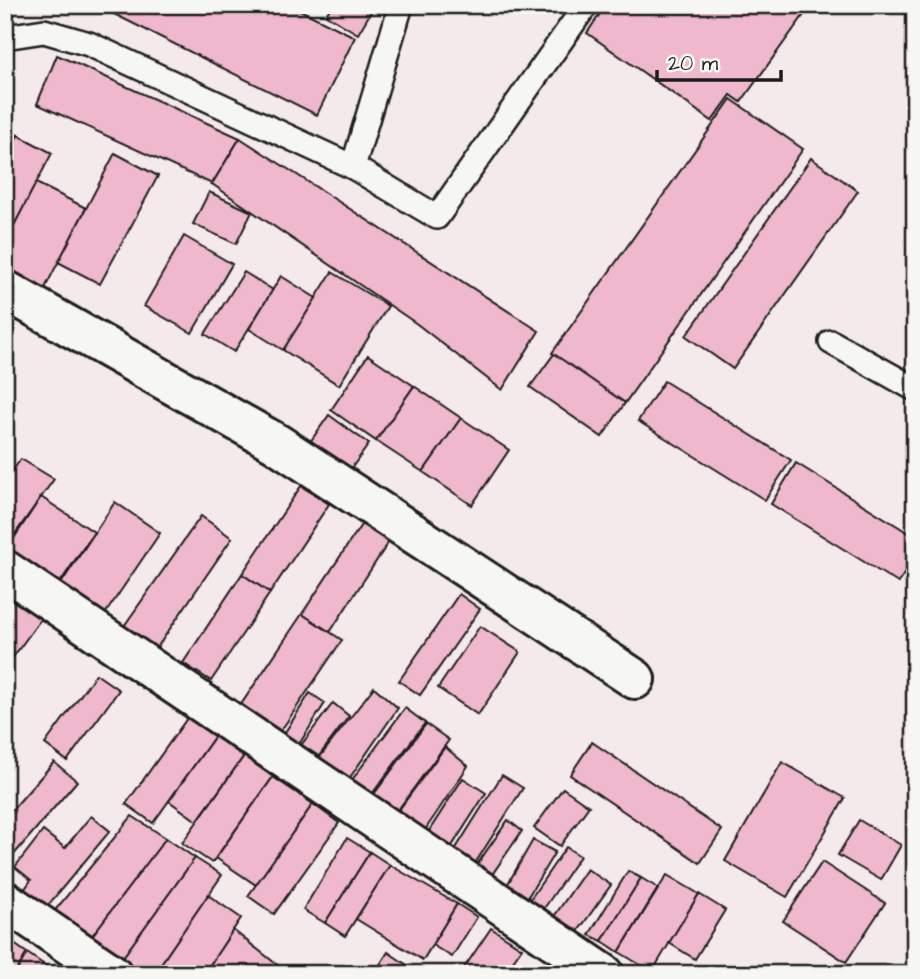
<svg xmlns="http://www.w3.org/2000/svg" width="920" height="979" viewBox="0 0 920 979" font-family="'Architects Daughter',sans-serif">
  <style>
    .building { fill: #f0b8cd; stroke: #1c1c1c; stroke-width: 2 }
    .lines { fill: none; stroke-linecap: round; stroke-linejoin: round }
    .lane-casing { stroke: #1c1c1c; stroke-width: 28 }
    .street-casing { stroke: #1c1c1c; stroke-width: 44 }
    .lane { stroke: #f6f6f2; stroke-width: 23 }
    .street { stroke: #f6f6f2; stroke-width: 38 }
  </style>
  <rect width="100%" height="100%" fill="#f5eaeb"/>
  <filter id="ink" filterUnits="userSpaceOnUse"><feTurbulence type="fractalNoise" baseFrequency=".0143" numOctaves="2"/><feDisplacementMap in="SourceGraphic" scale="14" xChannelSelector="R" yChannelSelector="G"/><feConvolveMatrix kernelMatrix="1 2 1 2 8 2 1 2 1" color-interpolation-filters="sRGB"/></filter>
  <g filter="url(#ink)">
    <!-- building -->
    <g class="building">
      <polygon points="96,5 290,5 355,37 317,115"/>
      <polygon points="332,5 375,5 358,34 326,15"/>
      <polygon points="606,5 811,5 741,102 731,95 712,121 587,33"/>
      <polygon points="829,5 847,5 842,13"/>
      <polygon points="57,55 240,138 212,184 37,104"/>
      <polygon points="731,99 803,149 625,403 552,353"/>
      <polygon points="5,128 18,135 5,159"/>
      <polygon points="18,135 52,153 5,243 5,159"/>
      <polygon points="240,138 539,331 502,390 417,324 212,184"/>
      <polygon points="115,153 158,176 100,284 58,262"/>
      <polygon points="811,158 858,191 733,369 686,336"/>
      <polygon points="36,183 86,208 44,290 5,270 5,243"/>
      <polygon points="209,192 252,212 236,244 193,224"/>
      <polygon points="184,236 232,264 192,333 144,306"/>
      <polygon points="244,272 273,290 234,352 205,334"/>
      <polygon points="332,272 388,306 339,385 283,350"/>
      <polygon points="281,276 316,298 283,350 249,329"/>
      <polygon points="554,354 625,403 602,437 530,387"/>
      <polygon points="368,355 414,386 376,441 331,410"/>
      <polygon points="664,381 791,460 765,500 638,421"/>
      <polygon points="414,386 461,418 423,472 376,441"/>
      <polygon points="329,415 369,444 350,470 310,442"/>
      <polygon points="461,418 509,450 472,505 423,472"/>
      <polygon points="21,459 54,479 5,548 5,481"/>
      <polygon points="796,463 915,537 915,557 898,583 771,504"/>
      <polygon points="301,486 329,504 270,593 242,574"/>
      <polygon points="41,497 94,532 57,587 5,552"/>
      <polygon points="115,502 160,533 103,617 58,588"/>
      <polygon points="201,516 232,538 154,652 122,629"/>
      <polygon points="363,522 390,540 330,632 302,614"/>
      <polygon points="242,574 270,593 211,681 183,663"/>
      <polygon points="14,589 46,612 5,668 5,600"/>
      <polygon points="459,594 480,609 420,695 399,681"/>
      <polygon points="302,614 342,640 280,732 240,706"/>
      <polygon points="480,626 520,652 478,715 438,688"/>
      <polygon points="96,674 119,690 67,761 45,744"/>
      <polygon points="374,687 398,708 344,786 316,762"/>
      <polygon points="310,693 325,703 298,746 282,737"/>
      <polygon points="333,703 349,716 316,760 299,748"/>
      <polygon points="405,708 425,723 366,802 346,788"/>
      <polygon points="188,717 215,736 153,823 126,804"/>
      <polygon points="426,724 449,740 392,818 369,801"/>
      <polygon points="215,736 244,756 197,821 169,801"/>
      <polygon points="592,742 722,830 700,863 570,775"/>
      <polygon points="445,747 468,766 421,836 393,818"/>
      <polygon points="244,756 273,777 212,863 182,843"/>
      <polygon points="54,762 77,781 5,865 5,818"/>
      <polygon points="782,762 845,798 787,897 725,861"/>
      <polygon points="502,775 523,788 474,865 453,853"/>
      <polygon points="273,777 313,804 256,885 216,858"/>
      <polygon points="463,778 486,793 450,849 427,834"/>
      <polygon points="563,788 589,806 560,846 534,828"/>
      <polygon points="313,804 339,823 274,914 248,896"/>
      <polygon points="91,816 110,831 44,910 22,893 31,880 15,867 43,831 65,848"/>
      <polygon points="132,816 166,838 89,940 52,914"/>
      <polygon points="508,820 522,831 491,876 476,866"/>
      <polygon points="859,820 901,845 881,880 838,855"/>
      <polygon points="166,838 195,858 121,960 89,940"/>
      <polygon points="347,838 370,852 325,923 303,910"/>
      <polygon points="533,840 555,852 526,900 506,887"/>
      <polygon points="566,847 580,856 543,910 529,901"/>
      <polygon points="370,852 390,865 345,936 325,923"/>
      <polygon points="195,858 222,875 154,974 140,974 121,960"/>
      <polygon points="822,862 885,903 846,962 783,921"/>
      <polygon points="390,865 457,904 423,960 356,919"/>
      <polygon points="587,869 611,885 576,934 553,918"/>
      <polygon points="628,871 641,878 602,941 589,935"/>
      <polygon points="667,875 699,894 652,972 619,952"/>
      <polygon points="641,878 658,888 619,952 602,941"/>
      <polygon points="699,894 725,910 695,959 669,943"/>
      <polygon points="208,895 241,918 204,974 154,974"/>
      <polygon points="457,904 477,917 452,957 432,945"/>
      <polygon points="915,919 915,939 906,934"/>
      <polygon points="491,928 522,948 504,974 460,974"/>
      <polygon points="233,930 289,974 204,974"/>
      <polygon points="7,939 27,953 15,974 5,969"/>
      <polygon points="388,952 410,967 406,974 374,974"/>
      <polygon points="27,953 46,966 42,974 15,974"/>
    </g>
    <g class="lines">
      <defs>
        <g id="lane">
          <polyline points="5,37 44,31 89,44 353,167 437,217 586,5"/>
          <polyline points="353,167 401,5"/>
          <polyline points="831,342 915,389"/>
        </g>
        <g id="street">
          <polyline points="5,290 276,443 635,679"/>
          <polyline points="5,570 604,974"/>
          <polyline points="5,901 112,974"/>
        </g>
      </defs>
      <!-- lane casing -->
      <use href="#lane" class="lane-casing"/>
      <!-- street casing -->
      <use href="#street" class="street-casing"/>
      <!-- lane -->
      <use href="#lane" class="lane"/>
      <!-- street -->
      <use href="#street" class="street"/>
    </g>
  </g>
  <!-- margin -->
  <rect width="920" height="979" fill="none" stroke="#f6f6f2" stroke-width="28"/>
  <rect x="14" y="14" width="892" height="951" fill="none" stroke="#1c1c1c" stroke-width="2.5" filter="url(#ink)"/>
  <!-- scale -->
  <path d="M657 70v10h124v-10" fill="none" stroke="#1c1c1c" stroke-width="3.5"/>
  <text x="668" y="70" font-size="21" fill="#1c1c1c" stroke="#f6f6f2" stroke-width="5" paint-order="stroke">20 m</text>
</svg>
